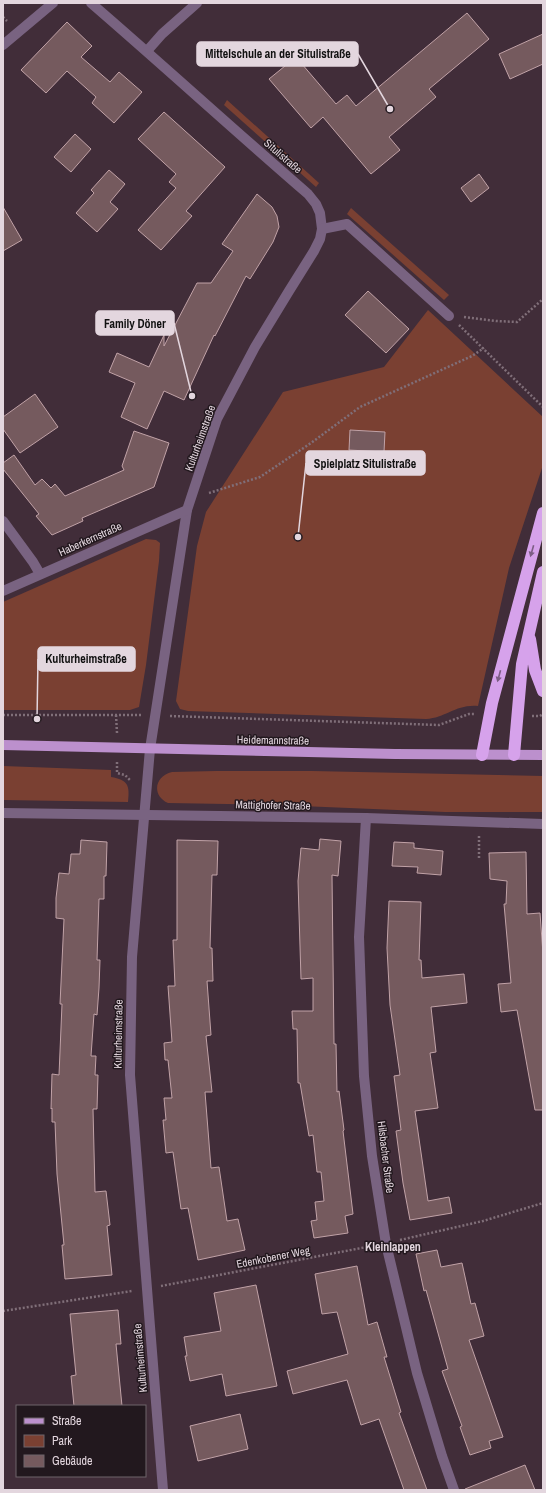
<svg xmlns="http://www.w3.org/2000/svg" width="546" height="1493" viewBox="0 0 546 1493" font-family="'Archivo Narrow',sans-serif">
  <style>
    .green { fill: #7a4032 }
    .building { fill: #755a5e; stroke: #c1a2a7 }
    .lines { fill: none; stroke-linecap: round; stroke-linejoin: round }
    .path { stroke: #806f79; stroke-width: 2.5; stroke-dasharray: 2 2; stroke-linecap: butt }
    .minor { stroke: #796381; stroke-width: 10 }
    .major { stroke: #bc90cd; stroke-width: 10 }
    .highway { stroke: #d6a2eb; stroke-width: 12 }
    .oneway { fill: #7c5d84 }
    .labels { text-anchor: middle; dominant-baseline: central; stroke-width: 3; stroke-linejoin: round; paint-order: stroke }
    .street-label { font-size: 11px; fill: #e3d6de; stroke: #22181e }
    .neighbourhood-label { font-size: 12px; font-weight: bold; fill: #e3d6de; stroke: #22181e }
    .leader { fill: none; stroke: #e3d6de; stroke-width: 1.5 }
    .callout-dot { fill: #e3d6de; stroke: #22181e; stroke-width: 1.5 }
    .callout { fill: #e3d6de; stroke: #e3d6de; stroke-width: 1.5 }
    .callout-label { font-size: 12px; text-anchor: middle; font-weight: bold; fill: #111 }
  </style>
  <rect width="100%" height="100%" fill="#412d39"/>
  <!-- green -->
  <g class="green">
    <polygon points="227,100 319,183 316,187 224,105"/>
    <polygon points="351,208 449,295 444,300 347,214"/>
    <path d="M428 310 543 417V465L509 568 478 706C456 704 446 718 426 719L188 711 180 709 176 701 197 546 206 512 283 392 384 367Z"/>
    <polygon points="146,539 156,540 160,543 159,561 146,665 139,707 130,710 3,710 3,602"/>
    <path d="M3 766 111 770V777C128 780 130 785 128 802L3 800Z"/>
    <path d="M216 771H312L543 776V812H445L277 805 168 803C151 795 155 776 172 772Z"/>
  </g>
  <!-- building -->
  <g class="building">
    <polygon points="467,13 489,39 429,89 436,97 389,137 400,150 371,174 323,117 311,128 269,79 296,57 336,104 347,95 356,106"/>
    <polygon points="67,22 92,46 81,57 110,82 119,72 142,92 114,123 92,103 96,97 67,71 46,93 21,70"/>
    <polygon points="543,34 543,64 510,79 499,54"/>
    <polygon points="164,112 225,167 186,211 192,216 161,250 138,230 176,188 169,182 176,174 138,139"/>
    <polygon points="75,134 91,149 71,172 54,157"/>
    <polygon points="109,170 125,184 110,202 118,209 97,232 76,213 94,193 91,190"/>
    <polygon points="479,174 489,188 471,202 461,188"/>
    <polygon points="257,194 272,207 277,216 279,227 273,242 250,279 246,276 215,336 214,335 184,400 164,391 147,429 121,417 135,383 109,372 117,353 149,367 164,335 164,346 197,283 211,283 233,251 222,244"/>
    <polygon points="3,207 22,240 3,251"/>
    <polygon points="368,291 409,329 386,353 345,315"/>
    <polygon points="35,394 58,427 20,453 3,429 3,417"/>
    <polygon points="350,430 385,432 384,452 349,450"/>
    <polygon points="134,431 169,443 154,487 82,518 83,521 52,535 36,516 39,514 3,469 3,463 14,455 35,485 42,479 51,488 55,484 65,496 124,470 122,466"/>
    <polygon points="320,839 341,841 338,876 332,875 334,1044 336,1044 337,1092 339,1091 344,1130 343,1131 353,1214 345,1216 348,1233 314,1238 311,1221 317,1220 315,1202 324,1201 321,1172 317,1172 313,1135 309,1136 300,1083 298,1083 297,1029 293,1029 292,1011 313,1011 313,978 301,979 298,881 301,848 319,850"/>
    <polygon points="81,840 107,842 106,876 104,876 104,899 99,899 97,960 100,960 99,988 97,1015 94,1014 91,1056 96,1056 95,1075 98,1075 97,1109 93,1109 95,1192 106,1191 110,1225 107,1226 112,1275 65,1279 62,1245 64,1245 57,1174 55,1122 52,1122 52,1108 51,1109 52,1074 59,1075 62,1004 60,1004 64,919 56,918 56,898 59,873 69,874 71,854 80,854"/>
    <polygon points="177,840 218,841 217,875 212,875 210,948 212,948 213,981 207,981 211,1035 206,1036 212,1092 205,1092 211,1168 219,1167 227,1221 238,1219 245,1250 198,1260 188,1208 181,1209 173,1152 166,1153 163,1120 166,1120 164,1098 172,1098 168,1060 165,1060 164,1043 172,1042 168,986 175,986 173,940 177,940"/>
    <polygon points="394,842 414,843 414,848 443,851 441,875 417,873 418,867 392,866"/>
    <polygon points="526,852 527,914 540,913 543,954 543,1110 535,1110 517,1010 501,1012 498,984 511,983 504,904 506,904 507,881 490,879 489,853"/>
    <polygon points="389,901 421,902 419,960 421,960 422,978 464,974 467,1003 431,1007 436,1052 430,1053 438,1108 415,1111 428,1201 449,1197 452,1213 410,1220 403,1183 396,1131 401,1130 394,1076 400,1075 390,1005 387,948"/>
    <polygon points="437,1250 441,1267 462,1263 471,1304 475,1303 484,1336 469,1340 503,1437 489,1441 491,1448 470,1455 460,1427 462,1426 442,1371 448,1369 426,1290 424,1291 416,1254"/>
    <polygon points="357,1266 368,1325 377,1322 387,1357 384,1357 401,1412 399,1413 427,1490 404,1490 379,1419 361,1425 347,1380 293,1394 287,1371 348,1354 337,1312 322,1314 315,1274"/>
    <polygon points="256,1285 277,1386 226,1396 222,1374 190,1381 185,1356 187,1356 184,1337 221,1331 214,1293"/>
    <polygon points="118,1310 121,1344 116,1344 122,1406 74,1406 71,1376 76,1375 70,1314"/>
    <polygon points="240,1414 248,1449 198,1461 190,1426"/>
    <polygon points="525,1465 535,1490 465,1490 465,1489"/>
  </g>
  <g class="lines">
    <!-- path -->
    <g class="path">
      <polyline points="3,17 7,21"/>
      <polyline points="464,317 496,321 517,322 543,299"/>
      <polyline points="459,325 543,407"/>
      <polyline points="209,493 260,477 311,443 360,407 472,356 484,348"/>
      <polyline points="3,715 141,715"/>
      <polyline points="116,715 117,733"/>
      <polyline points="170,716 439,725 469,714 475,714"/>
      <polyline points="532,716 540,716 543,714"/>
      <polyline points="117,762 117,773 125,775 131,781"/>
      <polyline points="479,836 479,858"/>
      <polyline points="400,1240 483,1221 543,1203"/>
      <polyline points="161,1286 372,1246"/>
      <polyline points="3,1311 132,1291"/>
    </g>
    <!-- minor -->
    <g class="minor">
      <path d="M91 3C164 66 235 131 308 194L316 204 320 213 322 229 320 239 314 251 289 291 255 347 217 419 187 510 150 749 132 957 130 1075 163 1490"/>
      <polyline points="3,45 53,3"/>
      <polyline points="147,51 162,34 197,3"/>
      <polyline points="322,229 347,224 449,316"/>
      <polyline points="3,521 33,562 40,574"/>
      <polyline points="3,591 187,510"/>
      <polyline points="3,813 366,818 543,824"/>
      <polyline points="366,818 359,937 364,1076 372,1156 386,1244 417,1373 442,1456 454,1490"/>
    </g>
    <!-- major -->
    <polyline class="major" points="3,745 395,754 543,755"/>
    <!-- highway -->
    <g class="highway">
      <polyline points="530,639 535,670 543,691"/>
      <polyline points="482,755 492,703 543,513"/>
      <polyline points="514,755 522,664 543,572"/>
    </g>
  </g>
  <!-- one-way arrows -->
  <defs><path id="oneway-solid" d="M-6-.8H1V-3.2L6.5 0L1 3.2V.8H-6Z"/></defs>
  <g class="oneway">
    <use href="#oneway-solid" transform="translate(532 551) rotate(106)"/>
    <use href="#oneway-solid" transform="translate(499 676) rotate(105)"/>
  </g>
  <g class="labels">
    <!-- street labels -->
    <g class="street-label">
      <text transform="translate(283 156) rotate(41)">Situlistraße</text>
      <text transform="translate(200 438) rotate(-70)">Kulturheimstraße</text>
      <text transform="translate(90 539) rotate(-24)">Haberkernstraße</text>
      <text transform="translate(273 740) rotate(1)">Heidemannstraße</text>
      <text transform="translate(273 805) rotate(1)">Mattighofer Straße</text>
      <text transform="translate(118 1034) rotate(-89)">Kulturheimstraße</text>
      <text transform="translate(386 1157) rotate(83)">Hilsbacher Straße</text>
      <text transform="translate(273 1257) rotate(-11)">Edenkobener Weg</text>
      <text transform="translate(140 1358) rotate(-95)">Kulturheimstraße</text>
    </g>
    <!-- neighbourhood labels -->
    <g class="neighbourhood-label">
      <text x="393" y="1247">Kleinlappen</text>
    </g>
  </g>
  <!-- callouts -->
  <path class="leader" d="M390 109L358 54M192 396L174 323M298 537L306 463M37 719L38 659"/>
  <g class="callout-dot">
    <circle cx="390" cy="109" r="4"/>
    <circle cx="192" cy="396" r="4"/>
    <circle cx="298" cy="537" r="4"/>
    <circle cx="37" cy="719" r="4"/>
  </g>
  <g class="callout">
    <rect x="197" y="42" width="161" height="24" rx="4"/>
    <rect x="96" y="311" width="78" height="24" rx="4"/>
    <rect x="306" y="451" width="119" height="24" rx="4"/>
    <rect x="38" y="647" width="97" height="24" rx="4"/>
  </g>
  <g class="callout-label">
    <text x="278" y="58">Mittelschule an der Situlistraße</text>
    <text x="135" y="328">Family Döner</text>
    <text x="365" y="468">Spielplatz Situlistraße</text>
    <text x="86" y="663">Kulturheimstraße</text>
  </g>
  <!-- border -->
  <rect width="546" height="1493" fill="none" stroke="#e3d6de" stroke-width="8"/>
  <!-- legend -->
  <rect x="16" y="1405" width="130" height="72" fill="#22181e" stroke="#6f646b"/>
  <rect x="24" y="1418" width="20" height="6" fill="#bc90cd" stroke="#6f646b"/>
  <text x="52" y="1425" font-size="12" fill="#e3d6de">Straße</text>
  <rect x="24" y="1435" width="20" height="12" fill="#7a4032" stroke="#6f646b"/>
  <text x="52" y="1445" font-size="12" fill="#e3d6de">Park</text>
  <rect x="24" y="1455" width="20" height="12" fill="#755a5e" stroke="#6f646b"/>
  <text x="52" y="1465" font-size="12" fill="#e3d6de">Gebäude</text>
</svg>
